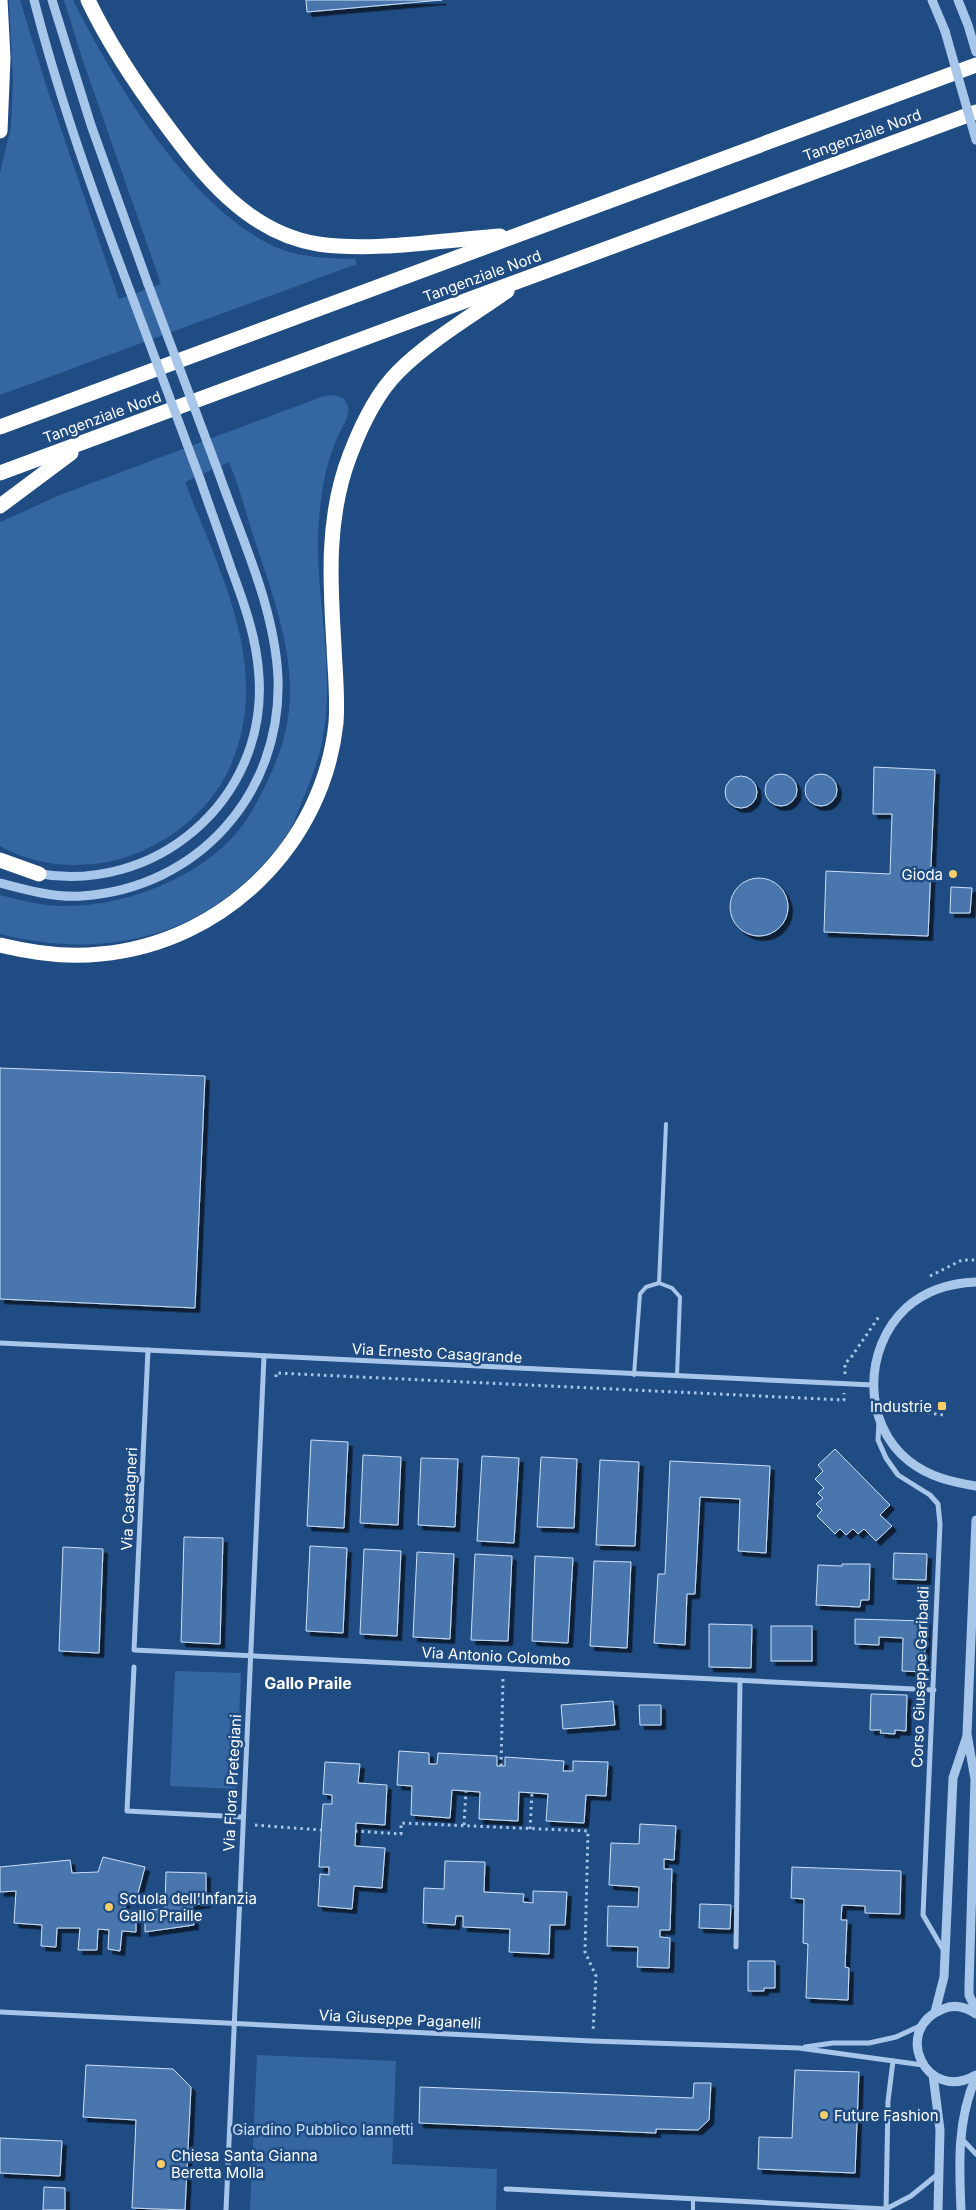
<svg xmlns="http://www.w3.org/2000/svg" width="976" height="2210" viewBox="0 0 976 2210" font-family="Inter,sans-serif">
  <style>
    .green { fill: #3466a1 }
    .building { fill: #4976ac; stroke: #cce0f7; filter: url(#shadow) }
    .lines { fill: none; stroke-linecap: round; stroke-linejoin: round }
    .path { stroke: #a8c6e9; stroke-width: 3; stroke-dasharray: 2.5 4; stroke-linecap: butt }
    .service { stroke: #a8c6e9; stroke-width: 4 }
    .minor { stroke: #a8c6e9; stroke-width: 5 }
    .tertiary { stroke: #a8c6e9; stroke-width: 9 }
    .motorway { stroke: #fff; stroke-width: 15 }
    .tertiary-bridge { stroke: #a8c6e9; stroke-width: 9 }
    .poi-dot { fill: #f7cd69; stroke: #204c84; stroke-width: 2 }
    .labels { text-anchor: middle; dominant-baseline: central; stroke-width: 5; stroke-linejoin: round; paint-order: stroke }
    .street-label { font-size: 15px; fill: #fff; stroke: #204c84 }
    .poi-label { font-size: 15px; fill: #fff; stroke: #204c84; text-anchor: start }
    .park-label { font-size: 15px; fill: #cce0f7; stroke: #204c84 }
    .neighbourhood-label { font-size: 16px; font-weight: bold; fill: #fff; stroke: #204c84 }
  </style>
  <defs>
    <filter id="shadow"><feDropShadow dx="4.5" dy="4.5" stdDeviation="0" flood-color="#0009"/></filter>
  </defs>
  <rect width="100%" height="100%" fill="#204c84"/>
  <!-- green -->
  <g class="green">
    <path d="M9 0H20L46 85 119 299 161 284 83 61 64 0H73C115 83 187 204 273 246 298 258 328 258 355 259L357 264 0 395V173L11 127 13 81Z"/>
    <path d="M335 395 344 399C348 405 350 410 347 417 345 424 340 431 337 438 324 468 320 500 318 533 316 596 333 660 325 723 322 750 313 777 302 801 298 811 295 821 290 830 278 850 261 868 244 883 176 945 87 956 0 934V895C19 900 39 905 59 906 117 908 187 883 228 842 245 826 257 803 267 782 281 754 290 724 290 691 290 639 270 587 254 538 246 513 239 486 229 462L185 482C220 574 273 668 230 767 213 805 179 835 142 851 97 871 43 870 0 846V522L60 495 324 396Z"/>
    <polygon points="175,1671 241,1673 236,1789 170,1786"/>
    <polygon points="257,2055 396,2061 392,2164 497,2169 496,2210 250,2210"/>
  </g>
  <!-- building -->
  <g class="building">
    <polygon points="306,0 442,0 307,12"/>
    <polygon points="874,767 935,770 928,936 824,932 826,871 890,874 892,814 873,814"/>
    <circle cx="781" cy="790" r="16"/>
    <circle cx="821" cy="790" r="16"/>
    <circle cx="741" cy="792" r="16"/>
    <circle cx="759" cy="907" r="29"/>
    <polygon points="951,887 972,888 970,913 950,913"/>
    <polygon points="0,1068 205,1076 195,1308 0,1299"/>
    <polygon points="311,1440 348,1442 344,1528 307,1526"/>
    <polygon points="835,1449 890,1505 880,1515 892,1526 876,1541 864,1529 858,1534 853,1529 846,1535 840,1529 835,1534 817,1516 822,1510 816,1504 823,1498 818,1493 824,1488 815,1479 823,1471 818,1465"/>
    <polygon points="363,1455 401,1457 398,1525 360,1523"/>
    <polygon points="482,1456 519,1458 514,1543 477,1541"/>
    <polygon points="541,1457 577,1459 574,1528 537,1527"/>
    <polygon points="421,1458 458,1459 455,1527 418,1525"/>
    <polygon points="600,1460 639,1462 635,1546 596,1545"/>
    <polygon points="670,1461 770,1466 766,1553 738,1551 740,1499 700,1497 695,1594 687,1594 685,1645 654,1643 658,1574 665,1574"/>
    <polygon points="184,1537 223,1538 220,1644 181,1642"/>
    <polygon points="310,1546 347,1548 343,1633 306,1631"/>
    <polygon points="63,1547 103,1549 99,1653 59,1651"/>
    <polygon points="364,1549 401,1551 397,1636 360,1634"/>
    <polygon points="417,1552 454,1554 450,1639 413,1637"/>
    <polygon points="894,1553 927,1554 926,1580 893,1579"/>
    <polygon points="475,1554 512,1556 508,1641 471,1640"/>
    <polygon points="535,1556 573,1558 568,1643 532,1641"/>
    <polygon points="594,1561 631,1562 627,1648 590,1646"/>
    <polygon points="842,1564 870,1564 869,1600 861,1600 860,1607 816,1605 818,1565 842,1566"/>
    <polygon points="855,1619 926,1621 924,1672 902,1671 903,1638 879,1637 879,1645 855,1644"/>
    <polygon points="709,1624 752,1625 751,1668 709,1667"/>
    <rect x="771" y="1626" width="41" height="35"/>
    <polygon points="871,1694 907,1695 906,1731 895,1730 895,1734 880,1733 881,1730 870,1730"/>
    <polygon points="613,1701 615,1725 563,1729 561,1705"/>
    <polygon points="639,1705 661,1705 661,1725 640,1725"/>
    <polygon points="399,1751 429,1753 429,1764 437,1764 438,1753 497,1756 497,1766 505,1766 505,1757 564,1761 563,1771 573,1771 573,1761 608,1762 606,1796 586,1795 584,1823 546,1821 548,1794 519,1792 518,1821 479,1819 480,1792 452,1790 450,1818 411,1815 412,1786 397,1785"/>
    <polygon points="325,1762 360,1764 358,1783 387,1785 385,1825 356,1823 355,1846 385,1848 382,1888 354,1886 352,1909 318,1906 320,1874 329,1875 329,1867 319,1867 323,1804 332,1804 332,1795 323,1794"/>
    <polygon points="640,1824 676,1826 674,1860 664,1859 664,1869 672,1869 670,1930 660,1930 660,1937 670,1938 669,1968 637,1967 638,1947 607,1946 608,1906 638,1907 639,1887 609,1885 611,1843 639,1844"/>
    <polygon points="103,1857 145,1867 136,1901 125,1901 125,1911 136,1911 136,1932 122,1931 120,1951 108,1949 109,1930 98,1929 97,1950 78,1950 80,1928 57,1928 56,1947 41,1946 42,1925 14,1923 16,1891 0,1892 0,1867 70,1860 72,1873 98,1872"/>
    <polygon points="445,1861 485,1862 484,1892 524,1894 523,1902 533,1903 533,1891 567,1892 565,1925 550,1925 549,1954 509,1952 510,1929 463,1927 463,1916 456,1916 455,1925 423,1923 424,1888 444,1889"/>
    <polygon points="792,1867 901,1871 900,1914 865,1913 865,1906 842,1905 841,1920 847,1920 845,1967 849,1968 848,2000 806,1998 808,1944 803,1943 804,1899 791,1898"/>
    <polygon points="166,1872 206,1873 206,1903 192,1905 194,1925 145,1932 145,1911 165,1908"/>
    <polygon points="700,1904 731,1905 730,1929 699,1928"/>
    <polygon points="748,1961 775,1961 775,1988 764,1988 764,1991 748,1991"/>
    <polygon points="86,2065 173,2069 191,2087 185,2210 132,2208 136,2120 83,2117"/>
    <polygon points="795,2070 859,2072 855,2173 758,2169 759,2137 792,2138"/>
    <polygon points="694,2083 711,2083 709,2120 698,2130 656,2129 656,2133 419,2123 420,2087 693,2098"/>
    <polygon points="0,2138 62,2141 60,2176 0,2173"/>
    <polygon points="44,2187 65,2188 65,2210 43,2210"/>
  </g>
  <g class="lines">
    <!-- path -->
    <g class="path">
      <polyline points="930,1276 962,1260 976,1260"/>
      <polyline points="845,1374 845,1363 850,1359 880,1315"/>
      <polyline points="276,1377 276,1373 844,1400 844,1393"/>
      <polyline points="889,1407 943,1415"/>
      <polyline points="501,1766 503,1679"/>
      <polyline points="255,1825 321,1830"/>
      <polyline points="464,1825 466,1791"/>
      <polyline points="530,1829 532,1793"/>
      <polyline points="355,1831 401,1834 401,1823 588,1831 585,1952 596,1976 593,2032"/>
    </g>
    <!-- service -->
    <g class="service">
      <polyline points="659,1283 666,1124"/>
      <polyline points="634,1375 640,1294 646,1287 659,1283 672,1288 680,1297 677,1376"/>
      <polyline points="693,2210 693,2200"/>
    </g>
    <!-- minor -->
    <g class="minor">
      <polyline points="0,1343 873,1385"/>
      <polyline points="148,1350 134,1650 934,1690"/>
      <polyline points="879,1422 878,1440 886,1458 898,1475 930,1495 938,1504 940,1524 923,1915 944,1951"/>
      <polyline points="134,1667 127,1811 242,1817"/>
      <polyline points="736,1947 740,1680"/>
      <polyline points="0,2012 592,2041 799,2048 923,2065"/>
      <polyline points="805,2047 833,2043 869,2043 896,2037 922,2025"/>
      <polyline points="961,2138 976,2154"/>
      <polyline points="506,2189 886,2209 911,2196 938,2174"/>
      <polyline points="226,2210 264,1356"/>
      <polyline points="886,2210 888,2101 893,2061"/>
    </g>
    <!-- tertiary -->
    <g class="tertiary">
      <path d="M34 0C59 98 94 196 130 291"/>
      <polyline points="52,0 91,125 148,284"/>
      <polyline points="932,0 945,31"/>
      <polyline points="958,0 968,25 976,52"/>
      <path d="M35 873C154 896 267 801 259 677 257 639 244 603 231 568 221 538 210 508 200 479"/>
      <path d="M0 883C26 890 55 898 82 896 198 888 282 794 278 678 275 608 241 537 218 471"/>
      <path d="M976 1282C950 1283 926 1290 906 1308 863 1348 862 1424 909 1461 929 1477 952 1482 976 1486"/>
      <polyline points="976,1520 967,1734 975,1779 969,1987 969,1995 976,2010"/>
      <polyline points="935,2012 944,1977 953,1778 967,1736"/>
      <path d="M976 2014C966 2007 954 2004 943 2009 891 2029 926 2104 976 2075"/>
      <polyline points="933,2075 940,2130 938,2210"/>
      <path d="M961 2210C959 2165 957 2119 976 2077"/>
    </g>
    <!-- motorway -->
    <g class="motorway">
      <polyline points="0,0 3,58 0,131"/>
      <path d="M88 0C109 44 135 83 164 122 203 175 248 233 318 244 374 252 442 240 500 236"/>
      <polyline points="0,427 976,65"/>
      <polyline points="0,473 976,112"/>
      <polyline points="0,506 71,453"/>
      <polyline points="0,860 39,874"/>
      <path d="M0 945C33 953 67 958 100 954 223 943 323 845 336 723 338 698 335 671 334 646 330 581 326 517 350 455 361 426 376 394 398 372 429 341 470 317 507 291"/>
    </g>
    <!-- tertiary-bridge -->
    <g class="tertiary-bridge">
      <polyline points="945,31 976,140"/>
      <polyline points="148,284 218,471"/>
      <polyline points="130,291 200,479"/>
    </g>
  </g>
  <!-- markers -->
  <g class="poi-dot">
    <circle cx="953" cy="874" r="5"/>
    <rect x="937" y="1401" width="10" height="10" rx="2.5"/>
    <circle cx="109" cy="1907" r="5"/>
    <circle cx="824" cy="2115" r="5"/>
    <circle cx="161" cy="2164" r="5"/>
  </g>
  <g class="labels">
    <!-- street labels -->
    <g class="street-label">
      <text transform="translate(862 135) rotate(-20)">Tangenziale Nord</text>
      <text transform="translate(482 276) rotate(-20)">Tangenziale Nord</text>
      <text transform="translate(102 417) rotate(-20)">Tangenziale Nord</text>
      <text transform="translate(437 1353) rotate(3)">Via Ernesto Casagrande</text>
      <text transform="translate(129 1499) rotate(-87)">Via Castagneri</text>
      <text transform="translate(496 1656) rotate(3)">Via Antonio Colombo</text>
      <text transform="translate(920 1677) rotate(-88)">Corso Giuseppe Garibaldi</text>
      <text transform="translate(232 1783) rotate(-87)">Via Flora Pretegiani</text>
      <text transform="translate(400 2019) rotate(3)">Via Giuseppe Paganelli</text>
    </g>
    <!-- poi labels -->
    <g class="poi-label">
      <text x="943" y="874" text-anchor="end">Gioda</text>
      <text x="932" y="1406" text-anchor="end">Industrie</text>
      <text x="119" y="1898">Scuola dell'Infanzia<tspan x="119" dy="17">Gallo Praille</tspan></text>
      <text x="834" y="2115">Future Fashion</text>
      <text x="171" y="2155">Chiesa Santa Gianna<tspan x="171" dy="17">Beretta Molla</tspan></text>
    </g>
    <!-- park labels -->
    <g class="park-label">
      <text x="323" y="2129">Giardino Pubblico Iannetti</text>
    </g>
    <!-- neighbourhood labels -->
    <g class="neighbourhood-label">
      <text x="308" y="1683">Gallo Praile</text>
    </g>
  </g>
</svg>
